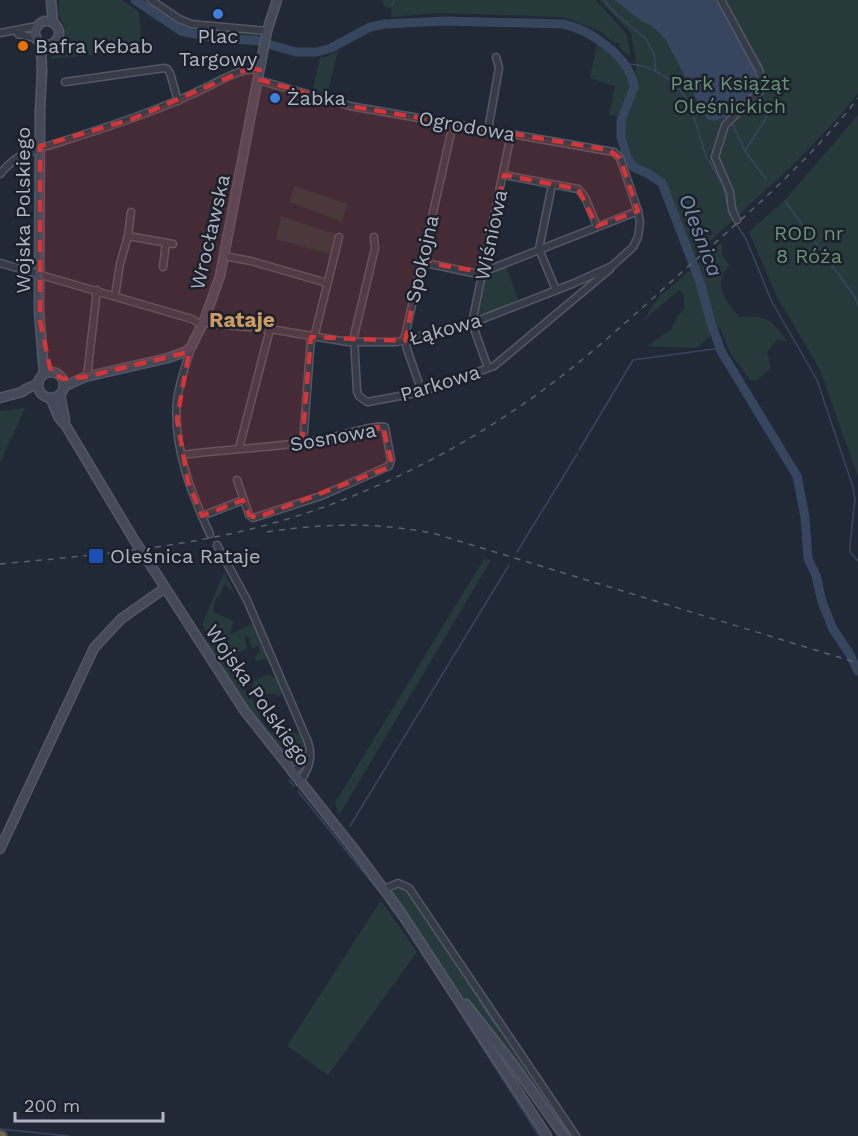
<svg xmlns="http://www.w3.org/2000/svg" width="858" height="1136" viewBox="0 0 858 1136" font-family="'Work Sans',sans-serif">
  <style>
    .green { fill: #28393b }
    .water { fill: #38455f }
    .lines { fill: none; stroke-linecap: round; stroke-linejoin: round }
    .stream { stroke: #38455f; stroke-width: 1.5 }
    .river { stroke: #38455f; stroke-width: 9 }
    .street-casing { stroke: #535864; stroke-width: 9 }
    .secondary-casing { stroke: #535864; stroke-width: 11 }
    .highway-casing { stroke: #404551; stroke-width: 14 }
    .street { stroke: #353b47; stroke-width: 6 }
    .secondary { stroke: #444a5a; stroke-width: 8 }
    .highway { stroke: #6c6553; stroke-width: 10 }
    .rail { stroke: #596070; stroke-width: 1.5; stroke-dasharray: 6 6; stroke-linecap: butt }
    .secondary-bridge-casing { stroke: #535864; stroke-width: 11; stroke-linecap: butt }
    .secondary-bridge { stroke: #444a5a; stroke-width: 8 }
    .marked { fill: #d23638; fill-opacity: 0.2; stroke: #d23638; stroke-width: 4.5; stroke-dasharray: 12 8; stroke-linejoin: round }
    .shop-dot { fill: #3f7fe0; stroke: #1b202b; stroke-width: 2 }
    .food-dot { fill: #e8710a; stroke: #1b202b; stroke-width: 2 }
    .transit-dot { fill: #1a4fb4; stroke: #1b202b; stroke-width: 2 }
    .labels { text-anchor: middle; dominant-baseline: central; stroke-width: 5; stroke-linejoin: round; paint-order: stroke }
    .poi-label { font-size: 20px; fill: #b0b5c3; stroke: #1b202b; text-anchor: start }
    .park-label { font-size: 20px; fill: #699276; stroke: #1b202b }
    .street-label { font-size: 20px; fill: #b0b5c3; stroke: #1b202b }
    .water-label { font-size: 21px; font-style: italic; fill: #7a8aaa; stroke: #1b202b }
    .neighbourhood-label { font-size: 21px; font-weight: bold; fill: #cb9a63; stroke: #1b202b }
  </style>
  <rect width="100%" height="100%" fill="#222936"/>
  <!-- green -->
  <g class="green">
    <polygon points="59,0 122,0 139,12 142,50 51,59 54,51 64,40 64,25 58,14"/>
    <polygon points="139,0 145,0 179,23 189,27 258,33 260,39 211,35 183,29"/>
    <polygon points="384,0 596,0 626,33 631,55 627,55 618,46 620,44 617,42 615,44 600,31 563,17 438,13 391,17 392,9 384,6 382,2"/>
    <polygon points="599,0 858,0 858,93 839,117 795,163 694,256 663,181 634,163 625,145 622,130 635,88 636,61 631,33"/>
    <path d="M597 44C625 67 642 81 618 116L609 115 615 86 590 78Z"/>
    <polygon points="338,51 327,94 313,89 320,57 325,57"/>
    <polygon points="858,115 858,477 820,370 776,295 749,232 786,199"/>
    <polygon points="294,186 347,204 342,222 290,202"/>
    <polygon points="281,216 338,235 333,255 276,239"/>
    <path d="M722 242V256L729 265C713 287 724 298 739 317 767 315 771 319 787 341L777 340 767 352 771 368 757 380H750L730 353 720 327 697 348 647 346 671 330 677 317 684 309V294L679 290 643 321 658 298Z"/>
    <polygon points="506,266 519,301 484,315 480,314 478,310 484,276 489,273"/>
    <polygon points="25,408 0,463 0,411"/>
    <polygon points="484,559 491,560 339,815 335,803"/>
    <polygon points="224,572 235,593 225,584 218,598 216,597 213,612 233,621 230,634 255,623 268,655 266,659 256,661 255,656 260,652 258,646 252,648 248,636 245,636 244,633 247,649 230,656 235,668 241,673 238,675 249,700 252,698 262,721 270,732 296,733 302,736 307,751 301,762 293,763 288,759 232,687 205,645 212,641 202,625"/>
    <path d="M267 675C277 676 280 683 283 691L280 696C272 692 266 694 258 696 252 692 250 686 255 680Z"/>
    <polygon points="400,886 407,890 574,1136 567,1136 502,1046 444,972 392,894 391,889"/>
    <polygon points="380,902 382,902 417,952 328,1075 287,1046"/>
  </g>
  <!-- water -->
  <polygon class="water" points="615,0 716,0 755,70 755,91 730,116 713,121 707,119 666,40 652,26 641,21"/>
  <g class="lines">
    <!-- stream -->
    <g class="stream">
      <polyline points="604,0 617,15 645,38 654,54 656,71"/>
      <polyline points="392,5 394,0"/>
      <polyline points="748,44 762,66"/>
      <path d="M625 64C650 63 679 81 689 105 697 122 700 141 707 159"/>
      <polyline points="733,125 745,151 766,179"/>
      <polyline points="745,151 777,101 779,88 768,76"/>
      <polyline points="709,161 723,185 730,216"/>
      <polyline points="785,201 855,297 858,306"/>
      <polyline points="737,225 746,239 772,302 817,380 853,487 855,499 850,545 850,552 858,561"/>
      <polyline points="579,450 633,360 721,348"/>
      <polyline points="517,552 577,454"/>
      <polyline points="289,780 294,786"/>
      <polyline points="298,791 382,895"/>
      <polyline points="350,826 509,565"/>
      <polyline points="386,901 410,934 539,1136"/>
      <polyline points="461,970 493,1022 505,1036 571,1136"/>
      <polyline points="0,1129 69,1136"/>
    </g>
    <!-- river -->
    <g class="river">
      <polyline points="135,0 181,31 209,37 260,41"/>
      <path d="M271 45 296 52H317L331 48 370 27 385 24 444 21 563 24C591 30 630 57 634 87L621 121V137L627 157 633 167 647 173 662 183 700 282 711 323 721 351 797 476 805 517 808 559 816 575 822 602 833 629 849 653 858 671"/>
    </g>
    <defs>
      <g id="street">
        <polyline points="151,0 179,19 191,24 267,31"/>
        <polyline points="721,0 759,70 761,78 760,91 725,125 715,157 730,192 732,209 737,220"/>
        <polyline points="0,33 37,26"/>
        <polyline points="18,34 35,38"/>
        <polyline points="65,82 164,68 167,69 170,73 178,101"/>
        <polyline points="488,130 499,68 496,57"/>
        <path d="M40 146H48C104 128 160 111 213 84 228 77 243 67 260 70"/>
        <path d="M0 174C10 162 23 151 39 150"/>
        <polyline points="504,175 578,189 585,197 597,226"/>
        <polyline points="552,185 539,249 556,290"/>
        <polyline points="128,236 131,212"/>
        <polyline points="374,237 375,248 354,336 357,391 359,396 367,402 422,392 494,366 610,269"/>
        <polyline points="224,256 251,261 327,283"/>
        <polyline points="421,262 478,274 638,211"/>
        <polyline points="0,263 192,319 202,325"/>
        <polyline points="163,267 166,243"/>
        <polyline points="115,296 120,264 128,236 173,244"/>
        <polyline points="204,321 211,324 270,329 348,342 397,342 472,323 572,284 612,266 633,247 638,237 640,222 638,211 620,158 614,152 350,106 258,80"/>
        <polyline points="314,338 339,237"/>
        <path d="M191 348C186 365 179 383 177 401 173 447 191 493 210 534"/>
        <polyline points="488,368 472,323 511,134"/>
        <polyline points="87,377 97,290"/>
        <polyline points="422,392 407,349 405,336 453,124"/>
        <polyline points="303,444 311,337"/>
        <polyline points="239,448 270,329"/>
        <path d="M182 455C232 448 282 448 331 438 342 435 377 424 385 427L391 460 389 466 321 496 253 518 249 515 237 480"/>
        <polyline points="202,516 243,500"/>
        <path d="M217 545 247 600 308 742C313 757 309 770 299 782"/>
        <polyline points="292,773 303,763 309,753"/>
        <polyline points="385,889 398,883 409,888 576,1136"/>
      </g>
      <g id="secondary">
        <polyline points="51,0 53,23"/>
        <circle cx="47" cy="33" r="12"/>
        <polyline points="41,44 42,72 40,110 39,311 44,374"/>
        <circle cx="51" cy="385" r="13"/>
        <polyline points="65,386 85,377 168,358 187,351 191,347 204,321 220,276 267,31 277,0"/>
        <polyline points="60,395 65,420"/>
        <polyline points="0,398 22,392 26,389 37,384"/>
        <polyline points="51,399 59,418 66,426 133,538"/>
        <polyline points="148,561 244,710 357,853 400,911 547,1136"/>
        <polyline points="0,849 94,648 121,619 165,588"/>
        <polyline points="466,1004 513,1064 564,1136"/>
      </g>
      <polyline id="highway" points="0,1136 1,1136"/>
    </defs>
    <!-- street casing -->
    <use href="#street" class="street-casing"/>
    <!-- secondary casing -->
    <use href="#secondary" class="secondary-casing"/>
    <!-- highway casing -->
    <use href="#highway" class="highway-casing"/>
    <!-- street -->
    <use href="#street" class="street"/>
    <!-- secondary -->
    <use href="#secondary" class="secondary"/>
    <!-- highway -->
    <use href="#highway" class="highway"/>
    <!-- rail -->
    <g class="rail">
      <path d="M267 532C324 523 379 522 436 534L858 663"/>
      <path d="M0 564C84 556 169 549 251 529 364 501 471 446 563 375 604 343 643 307 682 272 744 217 807 164 858 98"/>
    </g>
    <defs>
      <polyline id="secondary-bridge" points="133,538 148,561"/>
    </defs>
    <!-- secondary-bridge casing -->
    <use href="#secondary-bridge" class="secondary-bridge-casing"/>
    <!-- secondary-bridge -->
    <use href="#secondary-bridge" class="secondary-bridge"/>
  </g>
  <!-- marked area -->
  <path class="marked" d="M250 68 260 70 258 79 350 106 609 150 620 158 638 211 597 226 578 189 504 175 483 272 421 262 405 341 311 337 302 444 383 426 391 460 387 468 256 518 249 515 243 500 202 516 188 482 177 419 189 352 85 377 63 379 51 372 40 321V146L132 119Z"/>
  <!-- markers -->
  <g class="shop-dot">
    <circle cx="218" cy="14" r="6"/>
    <circle cx="275" cy="98" r="6"/>
  </g>
  <circle class="food-dot" cx="23" cy="46" r="6"/>
  <rect class="transit-dot" x="88" y="548" width="16" height="16" rx="3"/>
  <g class="labels">
    <!-- poi labels -->
    <g class="poi-label">
      <text x="218" y="36" text-anchor="middle">Plac<tspan x="218" dy="23">Targowy</tspan></text>
      <text x="35" y="46">Bafra Kebab</text>
      <text x="287" y="98">Żabka</text>
      <text x="110" y="556">Oleśnica Rataje</text>
    </g>
    <!-- park labels -->
    <g class="park-label">
      <text x="730" y="83">Park Książąt<tspan x="730" dy="23">Oleśnickich</tspan></text>
      <text x="809" y="233">ROD nr<tspan x="809" dy="23">8 Róża</tspan></text>
    </g>
    <!-- street labels -->
    <g class="street-label">
      <text transform="translate(467 126) rotate(10)">Ogrodowa</text>
      <text transform="translate(23 210) rotate(-90)">Wojska Polskiego</text>
      <text transform="translate(210 232) rotate(-77)">Wrocławska</text>
      <text transform="translate(491 235) rotate(-78)">Wiśniowa</text>
      <text transform="translate(422 259) rotate(-77)">Spokojna</text>
      <text transform="translate(445 329) rotate(-15)">Łąkowa</text>
      <text transform="translate(440 383) rotate(-17)">Parkowa</text>
      <text transform="translate(333 437) rotate(-10)">Sosnowa</text>
      <text transform="translate(258 695) rotate(55)">Wojska Polskiego</text>
    </g>
    <!-- water labels -->
    <g class="water-label">
      <text transform="translate(701 235) rotate(69)">Oleśnica</text>
    </g>
    <!-- neighbourhood labels -->
    <g class="neighbourhood-label">
      <text x="242" y="319">Rataje</text>
    </g>
  </g>
  <!-- scale -->
  <path d="M15 1112v9h148v-9" fill="none" stroke="#b0b5c3" stroke-width="3"/>
  <text x="24" y="1112" font-size="18" fill="#b0b5c3" stroke="#1b202b" stroke-width="4.5" paint-order="stroke">200 m</text>
</svg>
